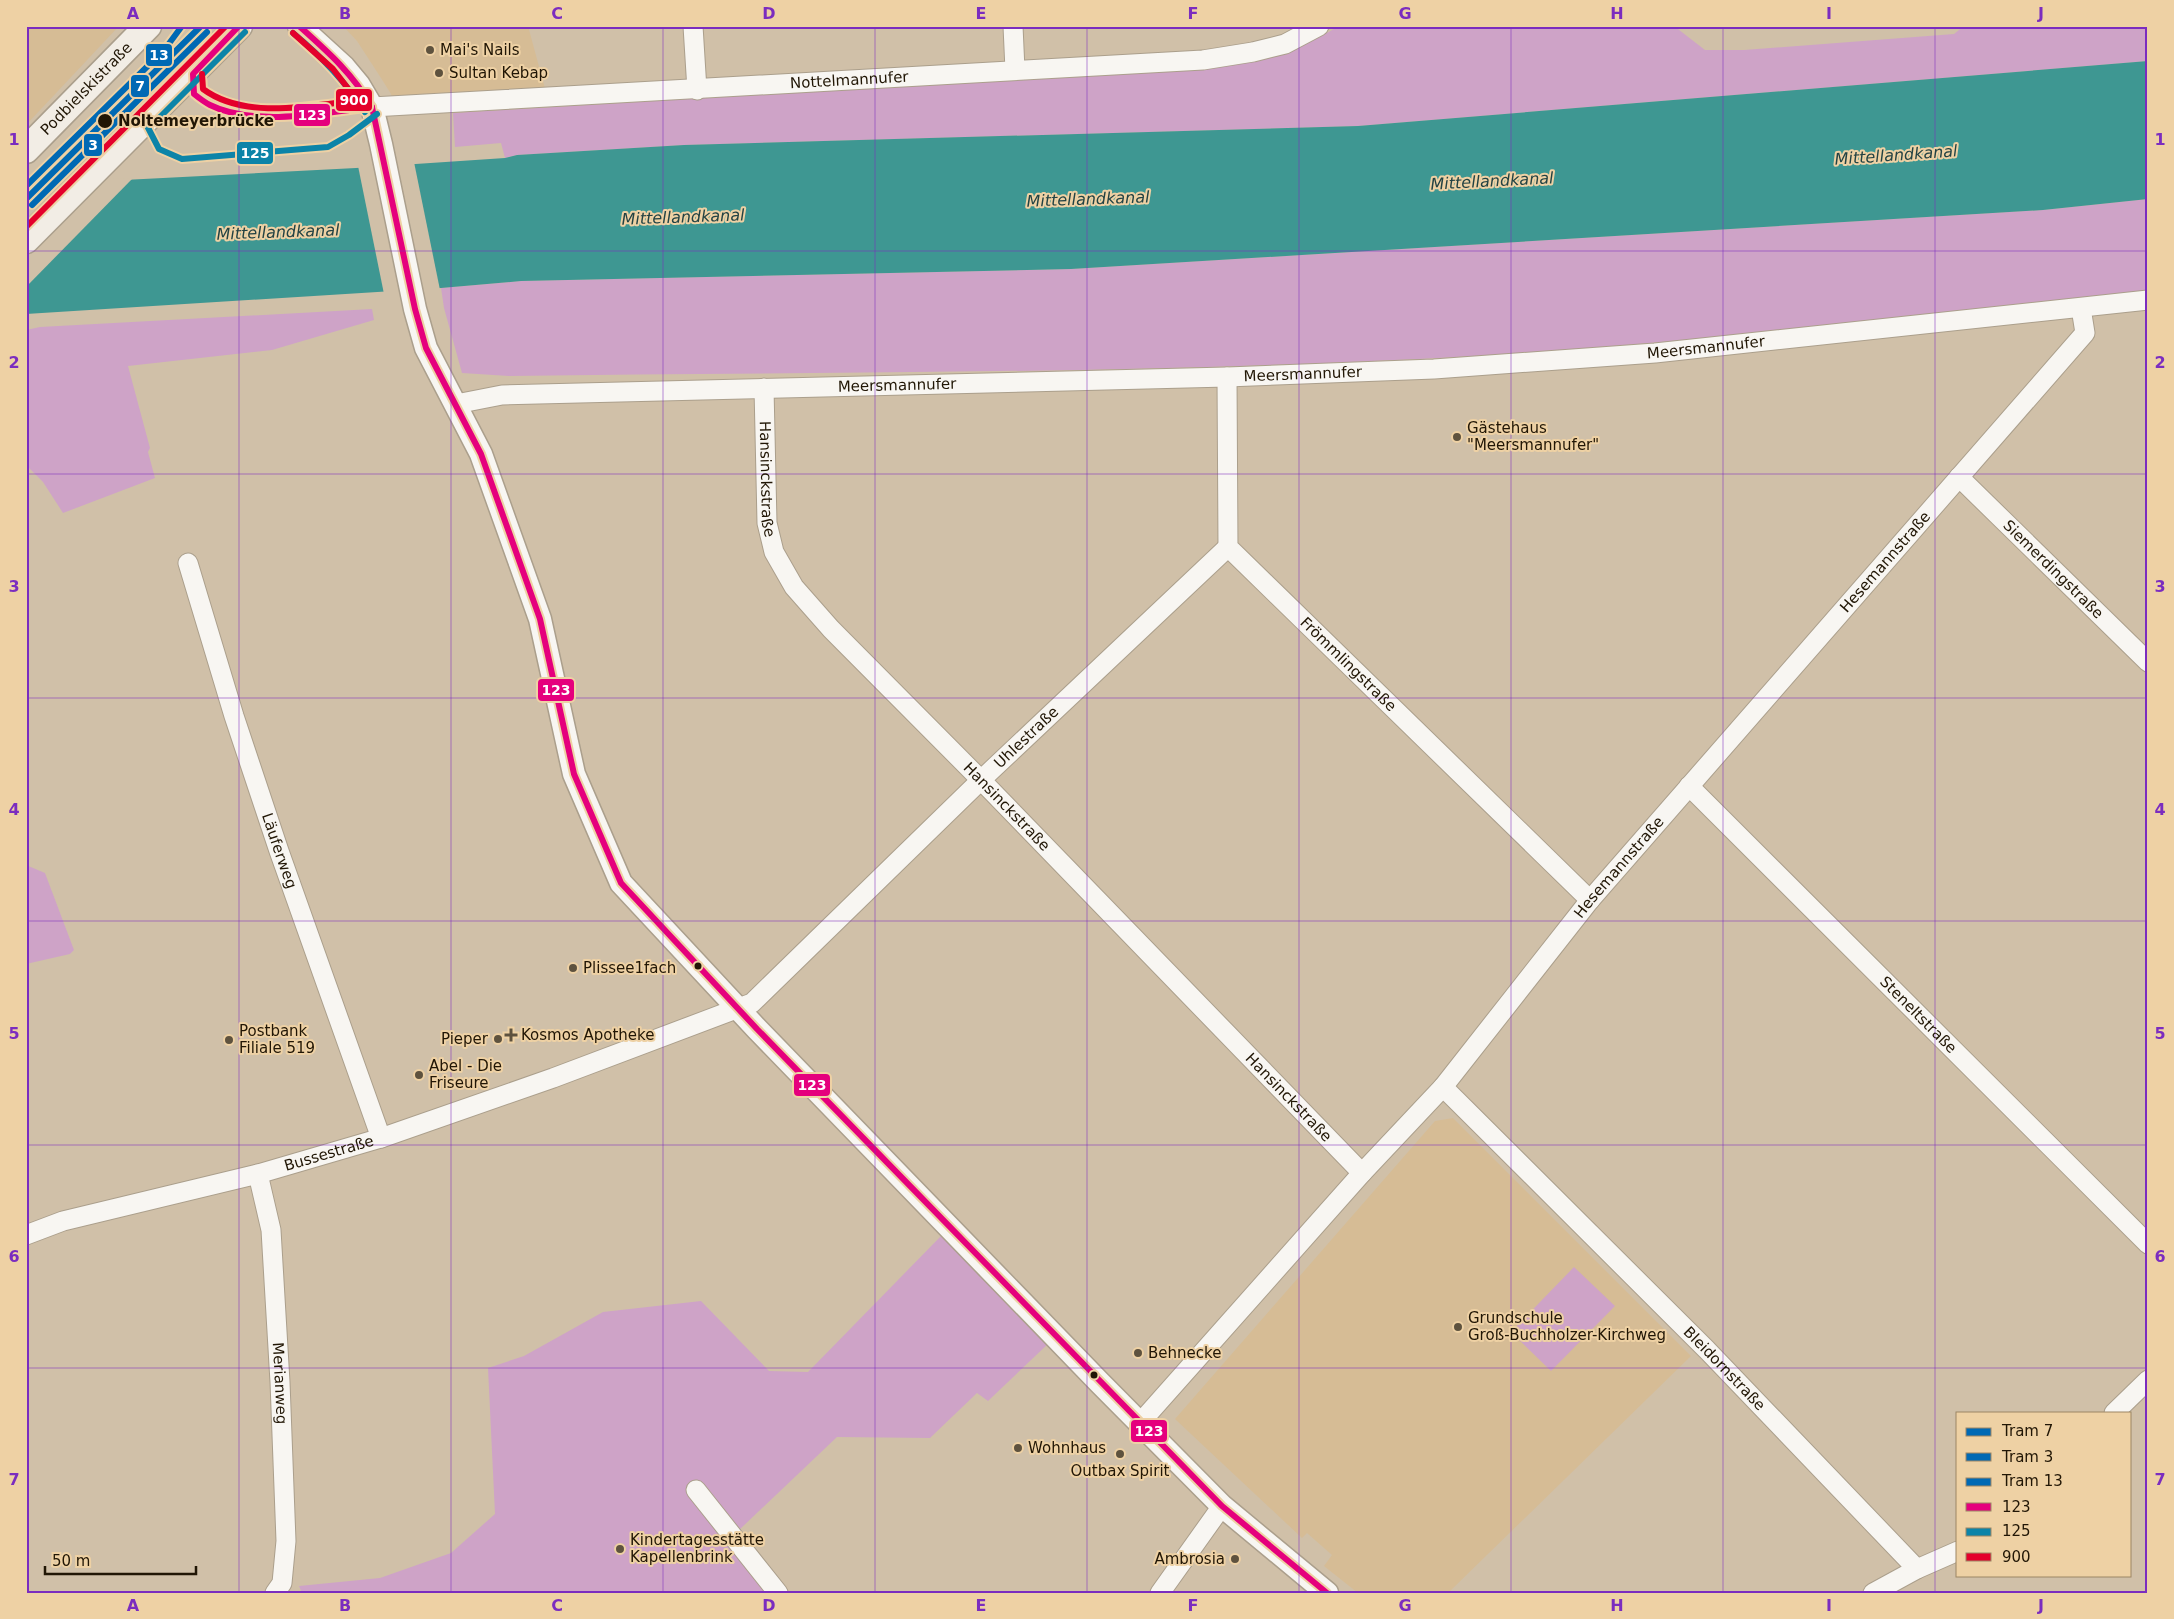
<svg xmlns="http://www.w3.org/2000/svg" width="2174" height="1619" viewBox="0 0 2174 1619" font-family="'DejaVu Sans',sans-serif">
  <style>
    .built { fill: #d6bc95 }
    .green { fill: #cea3c7 }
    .water { fill: #3e9792 }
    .pier { fill: #d0c0a8 }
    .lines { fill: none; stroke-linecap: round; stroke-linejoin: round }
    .minor-casing { stroke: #ab9f8c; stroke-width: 21 }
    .tertiary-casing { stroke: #ab9f8c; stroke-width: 25 }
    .secondary-casing { stroke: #ab9f8c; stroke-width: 29 }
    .minor { stroke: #f8f6f2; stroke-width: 19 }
    .tertiary { stroke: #f8f6f2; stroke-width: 22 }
    .secondary { stroke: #f2ede5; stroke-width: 26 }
    .bus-1-casing { stroke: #eed1a4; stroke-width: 10 }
    .bus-2-casing { stroke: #eed1a4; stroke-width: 10 }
    .bus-3-casing { stroke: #eed1a4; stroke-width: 10 }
    .bus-1 { stroke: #e5007d; stroke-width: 6 }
    .bus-2 { stroke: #0c84a8; stroke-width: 6 }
    .bus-3 { stroke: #e4002b; stroke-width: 6 }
    .tram-1-casing { stroke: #eed1a4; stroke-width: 10 }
    .tram-2-casing { stroke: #eed1a4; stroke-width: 10 }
    .tram-3-casing { stroke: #eed1a4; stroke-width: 10 }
    .tram-1 { stroke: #0069b4; stroke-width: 6 }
    .tram-2 { stroke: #0069b4; stroke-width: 6 }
    .tram-3 { stroke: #0069b4; stroke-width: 6 }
    .grid { fill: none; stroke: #7b2cbf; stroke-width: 1; stroke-opacity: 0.55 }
    .poi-dot { fill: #5e523e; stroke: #eed1a4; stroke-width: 2 }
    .stop-dot { fill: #211605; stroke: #eed1a4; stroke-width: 2 }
    .labels { text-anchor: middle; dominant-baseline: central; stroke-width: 4; stroke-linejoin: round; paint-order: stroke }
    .poi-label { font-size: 15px; fill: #211605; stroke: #eed1a4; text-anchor: start }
    .street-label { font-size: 15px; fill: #211605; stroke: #eed1a4 }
    .stop-label { font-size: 15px; font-weight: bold; fill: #211605; stroke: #eed1a4; text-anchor: start }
    .water-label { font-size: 16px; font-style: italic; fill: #224243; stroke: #eed1a4 }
    .line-badge { stroke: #eed1a4; stroke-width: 2 }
    .badge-label { font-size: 14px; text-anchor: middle; font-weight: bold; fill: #fff }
    .neatline { fill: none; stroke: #7b2cbf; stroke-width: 2 }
    .grid-label { font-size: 16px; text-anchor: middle; font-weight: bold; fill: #7b2cbf }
  </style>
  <rect width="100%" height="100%" fill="#d0c0a8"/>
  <!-- built -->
  <g class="built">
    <polygon points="26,26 119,26 26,125"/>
    <polygon points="343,26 528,26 550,107 453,113 396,112 391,94 381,78 357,41"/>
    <polygon points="1453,1118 1691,1356 1448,1593 1358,1593 1324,1566 1332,1555 1307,1533 1302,1538 1175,1419 1435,1121"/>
  </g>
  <!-- green -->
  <g class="green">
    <path d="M1339 26H1674L1705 50H1744L1954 34 1964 26H2148V61L1358 126 684 145 517 155 505 158 501 143 455 147 453 113 1203 68C1258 61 1290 55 1339 26Z"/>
    <path d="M2148 199V291C1924 315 1699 343 1474 356 1153 374 831 372 509 376L462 373 444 308 441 288 521 281 1071 269 2043 210Z"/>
    <polygon points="372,309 374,320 272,350 128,366 150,448 148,452 155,478 63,513 43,482 26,465 26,330 40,327"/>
    <polygon points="26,865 45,873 74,950 70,954 26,964"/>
    <polygon points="942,1235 1050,1342 988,1401 977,1393 930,1438 837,1437 738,1531 787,1593 302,1593 299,1586 380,1578 451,1553 495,1514 488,1368 524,1356 603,1312 701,1301 769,1371 808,1372"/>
    <polygon points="1574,1267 1615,1306 1551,1371 1511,1332"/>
  </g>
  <!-- water -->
  <polygon class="water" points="2148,61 2148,199 2043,210 1071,269 521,281 441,288 26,314 26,185 356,168 505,158 517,155 684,145 1358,126"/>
  <!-- pier -->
  <g class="pier">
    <polygon points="414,162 440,290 384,294 358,166"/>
    <polygon points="133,178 26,287 26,182"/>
  </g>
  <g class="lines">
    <defs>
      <g id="minor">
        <polyline points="693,26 697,90"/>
        <polyline points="1013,26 1015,70"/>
        <path id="s1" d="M372 107 1203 60 1253 52 1285 44 1319 26"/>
        <path id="s2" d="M1227 377 1228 547 1590 900"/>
        <path id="s3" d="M764 388 767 523 774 552 794 587 831 629 981 780 1362 1173"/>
        <path id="s4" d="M456 404 502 395 1227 377 1434 369 1655 353 2148 300"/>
        <path id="s5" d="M1959 477 2148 662"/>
        <path id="s6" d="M188 563 234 716 279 851 381 1138"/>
        <path id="s7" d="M1689 786 2148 1244"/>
        <path id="s8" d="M1443 1087 1707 1350 1917 1569"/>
        <path id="s9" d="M258 1174 271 1230 280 1382 286 1541 282 1583 275 1593"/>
        <path id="s10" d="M26 1235 63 1221 258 1174 381 1138 553 1078 752 1003 981 780 1228 547"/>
        <polyline points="2114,1413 2148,1380"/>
        <path id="s11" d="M1140 1423 1362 1173 1443 1087 1590 900 2085 333 2081 308"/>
        <polyline points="696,1490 778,1593"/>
        <polyline points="1160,1593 1222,1506"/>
        <polyline points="1873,1593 1917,1569 1958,1551"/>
      </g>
      <polyline id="tertiary" points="299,26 344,67 359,85 372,107 381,144 415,309 426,348 481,454 540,619 574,774 621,883 757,1029 1100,1383 1222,1506 1327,1593"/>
      <g id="secondary">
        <path id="s12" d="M26 150 148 26"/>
        <polyline points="26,240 239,26"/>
      </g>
    </defs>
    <!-- minor casing -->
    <use href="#minor" class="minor-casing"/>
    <!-- tertiary casing -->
    <use href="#tertiary" class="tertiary-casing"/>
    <!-- secondary casing -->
    <use href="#secondary" class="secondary-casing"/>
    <!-- minor -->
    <use href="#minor" class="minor"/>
    <!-- tertiary -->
    <use href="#tertiary" class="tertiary"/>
    <!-- secondary -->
    <use href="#secondary" class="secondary"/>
    <defs>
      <g id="bus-1">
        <path d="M239 26 193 74 194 94C199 98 204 102 210 105 254 127 325 113 372 107"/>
        <path d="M299 26C328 52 352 73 372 107L415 309 426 348 481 454 540 619 574 774 621 883 757 1029 1222 1506 1327 1593"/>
      </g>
      <g id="bus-2">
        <path d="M293 33C321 56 345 81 365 112"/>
        <polyline points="143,118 159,149 182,159 328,147 349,135 377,114"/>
        <polyline points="157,120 245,32"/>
      </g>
      <g id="bus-3">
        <path d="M202 74 203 89C245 120 309 106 357 100L333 69 293 33"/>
        <polyline points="26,227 226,26"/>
      </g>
    </defs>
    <!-- bus-1 casing -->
    <use href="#bus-1" class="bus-1-casing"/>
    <!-- bus-2 casing -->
    <use href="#bus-2" class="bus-2-casing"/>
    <!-- bus-3 casing -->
    <use href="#bus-3" class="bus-3-casing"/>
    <!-- bus-1 -->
    <use href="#bus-1" class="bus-1"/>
    <!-- bus-2 -->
    <use href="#bus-2" class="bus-2"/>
    <!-- bus-3 -->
    <use href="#bus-3" class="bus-3"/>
    <defs>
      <polyline id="tram-1" points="26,199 201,26"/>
      <polyline id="tram-2" points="32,205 207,32"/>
      <polyline id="tram-3" points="26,186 165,49 182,26"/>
    </defs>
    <!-- tram-1 casing -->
    <use href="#tram-1" class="tram-1-casing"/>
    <!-- tram-2 casing -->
    <use href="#tram-2" class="tram-2-casing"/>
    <!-- tram-3 casing -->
    <use href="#tram-3" class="tram-3-casing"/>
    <!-- tram-1 -->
    <use href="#tram-1" class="tram-1"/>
    <!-- tram-2 -->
    <use href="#tram-2" class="tram-2"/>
    <!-- tram-3 -->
    <use href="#tram-3" class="tram-3"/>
  </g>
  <!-- grid -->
  <path class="grid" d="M239 26V1593M451 26V1593M663 26V1593M875 26V1593M1087 26V1593M1299 26V1593M1511 26V1593M1723 26V1593M1935 26V1593M26 251H2148M26 474H2148M26 698H2148M26 921H2148M26 1145H2148M26 1368H2148"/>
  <!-- markers -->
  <g class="poi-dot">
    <circle cx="430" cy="50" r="5"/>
    <circle cx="439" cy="73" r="5"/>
    <circle cx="1457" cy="437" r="5"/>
    <circle cx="573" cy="968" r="5"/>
    <path d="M508.5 1027.5h5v5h5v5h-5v5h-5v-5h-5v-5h5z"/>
    <circle cx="498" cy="1039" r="5"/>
    <circle cx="229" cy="1040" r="5"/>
    <circle cx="419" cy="1075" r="5"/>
    <circle cx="1458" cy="1327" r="5"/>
    <circle cx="1138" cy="1353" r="5"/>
    <circle cx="1018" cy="1448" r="5"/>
    <circle cx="1120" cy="1454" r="5"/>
    <circle cx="620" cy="1549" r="5"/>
    <circle cx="1235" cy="1559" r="5"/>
  </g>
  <g class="stop-dot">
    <circle cx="105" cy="121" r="8"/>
    <circle cx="698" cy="966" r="4.5"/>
    <circle cx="1094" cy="1375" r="4.5"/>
  </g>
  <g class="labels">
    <!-- poi labels -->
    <g class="poi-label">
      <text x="440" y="50">Mai's Nails</text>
      <text x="449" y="73">Sultan Kebap</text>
      <text x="1467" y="428">Gästehaus<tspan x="1467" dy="17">"Meersmannufer"</tspan></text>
      <text x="583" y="968">Plissee1fach</text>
      <text x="239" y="1031">Postbank<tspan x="239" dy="17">Filiale 519</tspan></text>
      <text x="521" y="1035">Kosmos Apotheke</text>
      <text x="488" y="1039" text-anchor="end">Pieper</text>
      <text x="429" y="1066">Abel - Die<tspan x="429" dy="17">Friseure</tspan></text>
      <text x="1468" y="1318">Grundschule<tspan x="1468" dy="17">Groß-Buchholzer-Kirchweg</tspan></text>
      <text x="1148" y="1353">Behnecke</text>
      <text x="1028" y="1448">Wohnhaus</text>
      <text x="1120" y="1471" text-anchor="middle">Outbax Spirit</text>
      <text x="630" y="1540">Kindertagesstätte<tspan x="630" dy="17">Kapellenbrink</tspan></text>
      <text x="1225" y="1559" text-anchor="end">Ambrosia</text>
    </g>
    <!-- street labels -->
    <g class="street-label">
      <text stroke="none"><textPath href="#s1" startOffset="478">Nottelmannufer</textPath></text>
      <text stroke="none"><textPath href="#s12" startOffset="86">Podbielskistraße</textPath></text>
      <text stroke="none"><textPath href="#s4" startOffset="1252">Meersmannufer</textPath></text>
      <text stroke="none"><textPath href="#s4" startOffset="848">Meersmannufer</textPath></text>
      <text stroke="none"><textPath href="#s4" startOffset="442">Meersmannufer</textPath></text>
      <text stroke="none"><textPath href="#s3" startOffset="91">Hansinckstraße</textPath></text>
      <text stroke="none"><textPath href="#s11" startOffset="1139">Hesemannstraße</textPath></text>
      <text stroke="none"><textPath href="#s5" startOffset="132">Siemerdingstraße</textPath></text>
      <text stroke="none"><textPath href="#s2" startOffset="338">Frömmlingstraße</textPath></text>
      <text stroke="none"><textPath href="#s10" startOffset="1145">Uhlestraße</textPath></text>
      <text stroke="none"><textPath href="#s3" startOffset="511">Hansinckstraße</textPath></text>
      <text stroke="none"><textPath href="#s6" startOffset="302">Läuferweg</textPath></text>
      <text stroke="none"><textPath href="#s11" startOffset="734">Hesemannstraße</textPath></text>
      <text stroke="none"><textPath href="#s7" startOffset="324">Steneltstraße</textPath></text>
      <text stroke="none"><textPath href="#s3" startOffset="916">Hansinckstraße</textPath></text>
      <text stroke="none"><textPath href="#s10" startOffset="314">Bussestraße</textPath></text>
      <text stroke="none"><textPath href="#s8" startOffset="398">Bleidornstraße</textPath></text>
      <text stroke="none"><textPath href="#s9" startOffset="211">Merianweg</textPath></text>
    </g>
    <!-- stop labels -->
    <g class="stop-label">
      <text x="118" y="121">Noltemeyerbrücke</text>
    </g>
    <!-- water labels -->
    <g class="water-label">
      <text transform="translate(1896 155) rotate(-4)">Mittellandkanal</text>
      <text transform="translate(1492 181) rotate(-3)">Mittellandkanal</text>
      <text transform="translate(1088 199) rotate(-2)">Mittellandkanal</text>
      <text transform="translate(683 217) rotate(-2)">Mittellandkanal</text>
      <text transform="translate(278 232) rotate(-2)">Mittellandkanal</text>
    </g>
  </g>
  <g class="line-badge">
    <rect x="145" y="43" width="28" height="24" rx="5" fill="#0069b4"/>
    <rect x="130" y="74" width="20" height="24" rx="5" fill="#0069b4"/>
    <rect x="335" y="88" width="38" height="24" rx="5" fill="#e4002b"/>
    <rect x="293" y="103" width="38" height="24" rx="5" fill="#e5007d"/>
    <rect x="83" y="133" width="20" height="24" rx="5" fill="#0069b4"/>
    <rect x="236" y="141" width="38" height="24" rx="5" fill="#0c84a8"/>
    <rect x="537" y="678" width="38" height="24" rx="5" fill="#e5007d"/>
    <rect x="793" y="1073" width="38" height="24" rx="5" fill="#e5007d"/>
    <rect x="1130" y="1419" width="38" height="24" rx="5" fill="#e5007d"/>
  </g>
  <g class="badge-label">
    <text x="159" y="60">13</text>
    <text x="140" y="91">7</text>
    <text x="354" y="105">900</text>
    <text x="312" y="120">123</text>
    <text x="93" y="150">3</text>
    <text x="255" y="158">125</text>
    <text x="556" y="695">123</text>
    <text x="812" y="1090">123</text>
    <text x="1149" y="1436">123</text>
  </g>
  <!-- border -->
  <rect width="2174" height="1619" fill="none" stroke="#eed1a4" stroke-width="55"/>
  <!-- legend -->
  <rect x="1956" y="1412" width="175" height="165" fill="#eed1a4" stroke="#9c8664"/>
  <rect x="1966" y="1428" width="25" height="8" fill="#0069b4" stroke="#9c8664"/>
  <text x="2002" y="1436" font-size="15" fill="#211605">Tram 7</text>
  <rect x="1966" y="1453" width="25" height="8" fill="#0069b4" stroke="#9c8664"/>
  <text x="2002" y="1462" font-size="15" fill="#211605">Tram 3</text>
  <rect x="1966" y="1478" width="25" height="8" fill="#0069b4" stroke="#9c8664"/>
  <text x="2002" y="1486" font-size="15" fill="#211605">Tram 13</text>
  <rect x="1966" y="1503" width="25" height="8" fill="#e5007d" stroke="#9c8664"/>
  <text x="2002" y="1512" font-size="15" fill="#211605">123</text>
  <rect x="1966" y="1528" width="25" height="8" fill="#0c84a8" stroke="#9c8664"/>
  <text x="2002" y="1536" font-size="15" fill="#211605">125</text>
  <rect x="1966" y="1553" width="25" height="8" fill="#e4002b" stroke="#9c8664"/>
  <text x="2002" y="1562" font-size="15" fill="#211605">900</text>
  <!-- scale -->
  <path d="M45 1566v8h151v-8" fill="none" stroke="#211605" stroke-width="2.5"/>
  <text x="52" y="1566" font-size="15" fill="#211605" stroke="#eed1a4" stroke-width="4" paint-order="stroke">50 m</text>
  <rect x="28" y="28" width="2118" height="1564" class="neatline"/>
  <g class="grid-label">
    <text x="133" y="19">A</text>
    <text x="345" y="19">B</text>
    <text x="557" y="19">C</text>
    <text x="769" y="19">D</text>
    <text x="981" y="19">E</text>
    <text x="1193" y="19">F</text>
    <text x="1405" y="19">G</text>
    <text x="1617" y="19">H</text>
    <text x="1829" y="19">I</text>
    <text x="2041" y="19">J</text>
    <text x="14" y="145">1</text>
    <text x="2160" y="145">1</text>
    <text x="14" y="368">2</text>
    <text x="2160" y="368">2</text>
    <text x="14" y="592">3</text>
    <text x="2160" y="592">3</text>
    <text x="14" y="815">4</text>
    <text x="2160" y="815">4</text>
    <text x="14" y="1039">5</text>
    <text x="2160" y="1039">5</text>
    <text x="14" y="1262">6</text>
    <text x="2160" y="1262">6</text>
    <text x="14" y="1485">7</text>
    <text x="2160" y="1485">7</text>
    <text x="133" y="1611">A</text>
    <text x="345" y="1611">B</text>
    <text x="557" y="1611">C</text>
    <text x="769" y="1611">D</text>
    <text x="981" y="1611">E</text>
    <text x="1193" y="1611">F</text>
    <text x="1405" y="1611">G</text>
    <text x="1617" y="1611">H</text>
    <text x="1829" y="1611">I</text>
    <text x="2041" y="1611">J</text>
  </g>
</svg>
